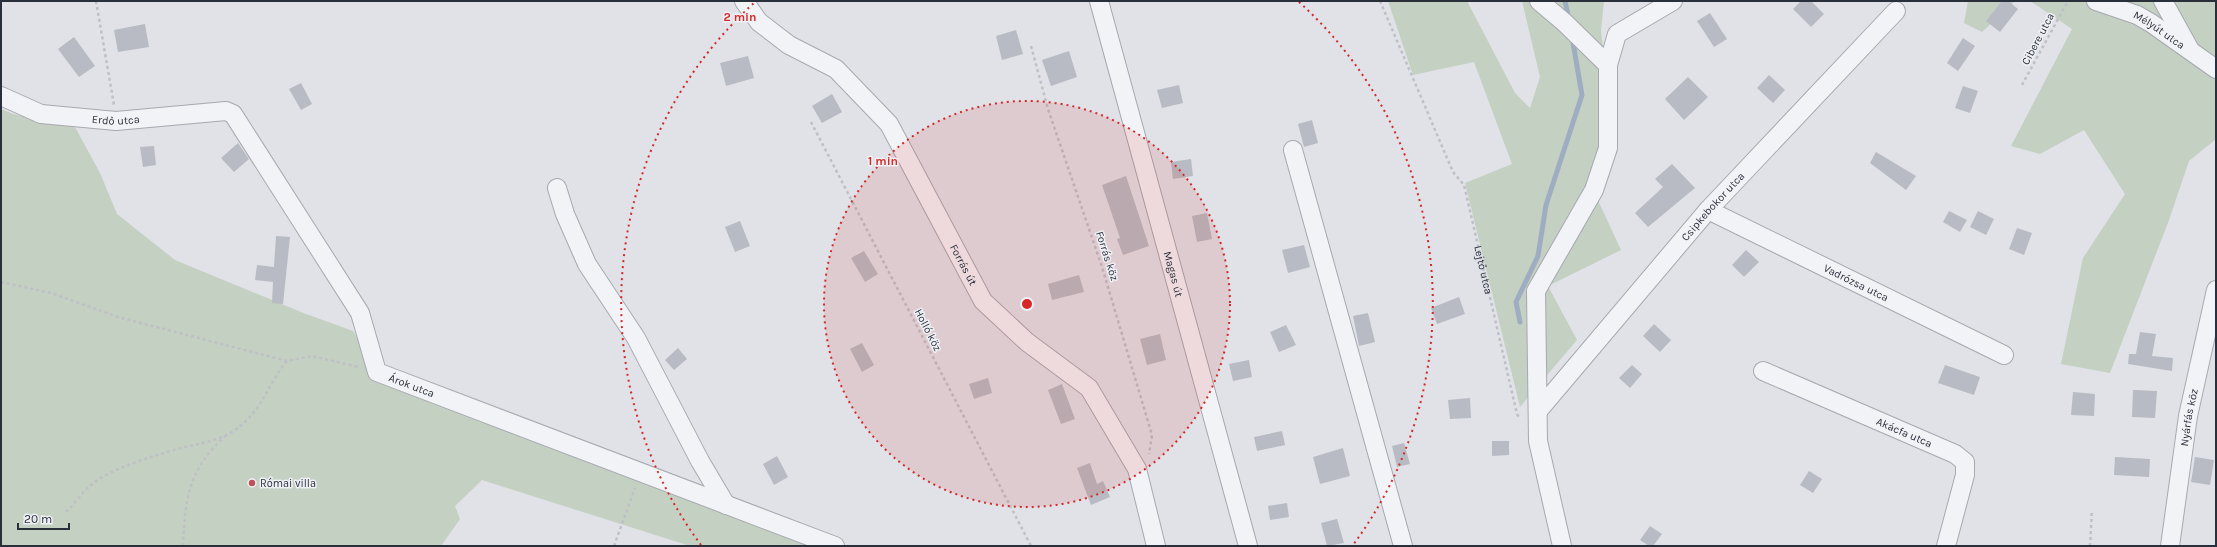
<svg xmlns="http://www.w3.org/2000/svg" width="2217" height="547" viewBox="0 0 2217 547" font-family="Karla,sans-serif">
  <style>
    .green { fill: #c4d0c2 }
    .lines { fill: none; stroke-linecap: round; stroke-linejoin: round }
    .stream { stroke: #9fadc3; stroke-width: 5 }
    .building { fill: #b8bbc3 }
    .street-casing { stroke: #a6a9b0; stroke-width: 20 }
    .path { stroke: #bec0c6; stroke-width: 2.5; stroke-dasharray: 3 3; stroke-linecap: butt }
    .street { stroke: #f2f3f6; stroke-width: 18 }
    .ring { fill: none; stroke: #d62828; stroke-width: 2; stroke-dasharray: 2 4 }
    .poi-dot { fill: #be5259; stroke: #eff1f5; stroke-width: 1.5 }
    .labels { text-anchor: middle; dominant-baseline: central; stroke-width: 3; stroke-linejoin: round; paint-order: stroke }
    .street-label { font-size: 11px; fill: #2a2f3c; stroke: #eff1f5 }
    .poi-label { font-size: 11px; fill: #2a2f3c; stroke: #eff1f5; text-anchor: start }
    .centre { fill: #d62828; stroke: #eff1f5; stroke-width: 2 }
    .ring-label { font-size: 12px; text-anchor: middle; font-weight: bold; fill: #d62828; stroke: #eff1f5; stroke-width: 3; stroke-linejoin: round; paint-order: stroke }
  </style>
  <rect width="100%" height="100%" fill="#e0e2e7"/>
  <!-- green -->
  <g class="green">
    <polygon points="1388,1 1467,1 1515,93 1530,108 1540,77 1522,1 1604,1 1601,30 1612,133 1596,196 1621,250 1548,286 1577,340 1520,407 1465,183 1512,164 1474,62 1413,75"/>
    <polygon points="1968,1 2015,1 1982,32 1964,23"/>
    <polygon points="2030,1 2216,1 2216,139 2189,161 2169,220 2110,373 2061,364 2083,258 2125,194 2084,130 2040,154 2011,146 2072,29"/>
    <polygon points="1,109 13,114 75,127 100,173 117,214 175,260 306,314 353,331 377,372 809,546 690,546 482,480 455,506 460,519 441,546 1,546"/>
  </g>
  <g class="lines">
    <!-- stream -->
    <g class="stream">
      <polyline points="1565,1 1569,20"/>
      <polyline points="1520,322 1516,302 1538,256 1546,205 1582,95 1572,37"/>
    </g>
  </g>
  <!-- building -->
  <g class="building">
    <polygon points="1801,1 1811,1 1824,14 1811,27 1793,9"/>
    <polygon points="2002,1 2008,1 2018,9 2000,32 1986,21"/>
    <polygon points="1710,13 1727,39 1714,47 1697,21"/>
    <polygon points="145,24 149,47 118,52 114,30"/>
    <polygon points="1016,30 1023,54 1002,60 996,36"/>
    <polygon points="74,37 95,66 79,77 58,49"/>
    <polygon points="1963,38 1975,46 1958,71 1947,63"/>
    <polygon points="1069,51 1077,77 1051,86 1042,60"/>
    <polygon points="748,56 754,78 726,86 720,63"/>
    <polygon points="1769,75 1785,90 1773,103 1757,88"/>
    <polygon points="1688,77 1708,97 1684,120 1665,99"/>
    <polygon points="301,83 312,104 301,110 289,89"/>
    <polygon points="1179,85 1183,103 1162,108 1157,90"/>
    <polygon points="1963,86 1978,91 1970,113 1955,108"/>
    <polygon points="832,94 842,112 822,123 812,106"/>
    <polygon points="1312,120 1318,143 1304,147 1298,124"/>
    <polygon points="238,143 249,159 234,172 221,158"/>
    <polygon points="154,146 156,165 143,167 140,147"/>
    <polygon points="1876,152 1916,176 1906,190 1870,163"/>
    <polygon points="1191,159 1193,176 1173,179 1171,162"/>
    <polygon points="1672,164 1695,188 1648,227 1635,213 1663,187 1655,179"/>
    <polygon points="1126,176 1149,246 1123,255 1117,239 1120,238 1102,185"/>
    <polygon points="1949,211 1967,220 1960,232 1943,222"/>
    <polygon points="1978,211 1994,219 1986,235 1970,227"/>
    <polygon points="1207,213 1212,239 1197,242 1192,216"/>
    <polygon points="740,221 750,246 735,252 725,227"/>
    <polygon points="2017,228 2032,233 2024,255 2009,249"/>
    <polygon points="276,236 290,237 283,304 272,303 273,282 255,280 257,265 274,267"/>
    <polygon points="1304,245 1310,267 1288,273 1282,250"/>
    <polygon points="1746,250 1759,262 1744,277 1732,265"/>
    <polygon points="864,251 878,274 865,282 851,258"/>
    <polygon points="1079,275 1084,292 1052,300 1048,284"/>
    <polygon points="1459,297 1465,314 1437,324 1431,308"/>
    <polygon points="1368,313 1375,342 1359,346 1353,316"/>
    <polygon points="1654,324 1671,340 1660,352 1643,336"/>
    <polygon points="1286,325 1296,345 1279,352 1270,332"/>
    <polygon points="2140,332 2156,334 2152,356 2173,358 2172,371 2128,364 2129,354 2136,354"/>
    <polygon points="1160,334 1166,360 1147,365 1140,339"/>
    <polygon points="862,343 874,365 862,372 850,349"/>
    <polygon points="678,348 687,359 674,370 665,360"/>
    <polygon points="1249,360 1252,377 1233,381 1229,364"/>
    <polygon points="1632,365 1642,374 1630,388 1619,378"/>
    <polygon points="1945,365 1980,377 1974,395 1938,383"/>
    <polygon points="988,378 992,393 974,399 969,384"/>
    <polygon points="1062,384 1075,419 1061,424 1048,390"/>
    <polygon points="2133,390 2157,391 2155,418 2132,417"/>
    <polygon points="2073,392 2095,394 2094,416 2071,415"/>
    <polygon points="1470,398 1471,418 1450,419 1448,400"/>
    <polygon points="1282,431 1285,445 1257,451 1254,437"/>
    <polygon points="1492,441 1509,441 1509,455 1492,456"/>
    <polygon points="1404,443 1410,464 1397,467 1392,446"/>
    <polygon points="1343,448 1350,476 1320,484 1313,457"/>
    <polygon points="777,456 788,477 774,485 763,464"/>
    <polygon points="2115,457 2150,459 2149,477 2114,475"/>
    <polygon points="2195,457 2214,460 2210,485 2191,482"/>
    <polygon points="1090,463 1097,484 1103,481 1110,497 1091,505 1077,468"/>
    <polygon points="1809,471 1822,479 1813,493 1800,485"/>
    <polygon points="1287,503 1289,517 1270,520 1268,506"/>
    <polygon points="1337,519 1344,543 1327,546 1321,523"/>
    <polygon points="1650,526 1662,534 1653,546 1649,546 1640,540"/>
  </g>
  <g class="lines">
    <defs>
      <g id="street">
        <path id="s2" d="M744 1 759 22 789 45 836 69 889 124 983 301 1027 342 1089 388 1137 469 1156 546"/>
        <path id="s3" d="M1099 1 1248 546"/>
        <polyline points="1539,1 1564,22 1608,65"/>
        <path id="s4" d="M2096 1 2137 15 2151 23 2216 69"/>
        <polyline points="2163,1 2189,48"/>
        <path id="s5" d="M1 96 41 114 116 121 226 111 233 114 360 313 377 372 835 546"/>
        <polyline points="1293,150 1403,546"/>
        <polyline points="557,188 565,214 587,264 636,338 700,461 726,505"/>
        <path id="s6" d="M1708 210 2004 355"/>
        <path id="s7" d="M1763 371 1955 454 1965 462V475L1946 546"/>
        <path id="s8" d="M1538 411 1708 210 1896 11"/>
        <polyline points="1562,546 1538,441 1536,291 1594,190 1608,148 1608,65 1617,34 1673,1"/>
        <path id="s9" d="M2170 546 2188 416 2216 290"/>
      </g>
    </defs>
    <!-- street casing -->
    <use href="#street" class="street-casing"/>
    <!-- path -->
    <g class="path">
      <polyline points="96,1 114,105"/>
      <path id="s1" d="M1380 1 1453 172 1464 185 1517 414 1520 419"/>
      <polyline points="1031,46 1048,109 1102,267 1152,435 1149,454"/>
      <polyline points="2022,85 2068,1"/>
      <polyline points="811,122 1031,546"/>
      <polyline points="1,282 51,293 118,317 287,361 312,356 359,367"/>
      <path d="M66 512C75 504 81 493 91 485 109 469 153 456 177 449 196 444 215 442 232 432 264 411 265 387 287 361"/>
      <path d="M183 546C185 497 189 467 228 434"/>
      <polyline points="614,546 635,488"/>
      <polyline points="2090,546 2092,510"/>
    </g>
    <!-- street -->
    <use href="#street" class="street"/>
  </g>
  <!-- distance rings -->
  <circle cx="1027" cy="304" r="203" fill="#d62828" fill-opacity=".12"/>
  <g class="ring">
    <circle cx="1027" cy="304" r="203"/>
    <path d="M701 545A406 406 0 0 1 755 2M1299 2A406 406 0 0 1 1353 545"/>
  </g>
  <!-- markers -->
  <circle class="poi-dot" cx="252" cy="483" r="4"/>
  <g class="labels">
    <!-- street labels -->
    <g class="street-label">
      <text stroke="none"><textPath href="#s4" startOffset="70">Mélyút utca</textPath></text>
      <text transform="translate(2038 39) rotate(-62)">Cibere utca</text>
      <text stroke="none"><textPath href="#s5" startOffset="119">Erdő utca</textPath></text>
      <text stroke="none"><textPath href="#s8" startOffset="269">Csipkebokor utca</textPath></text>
      <text transform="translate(1107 256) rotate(72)">Forrás köz</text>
      <text stroke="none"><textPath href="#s2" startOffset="352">Forrás út</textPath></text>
      <text stroke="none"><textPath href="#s1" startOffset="290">Lejtő utca</textPath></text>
      <text stroke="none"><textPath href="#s3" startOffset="283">Magas út</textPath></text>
      <text stroke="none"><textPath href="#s6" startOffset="165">Vadrózsa utca</textPath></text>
      <text transform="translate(928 330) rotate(63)">Holló köz</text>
      <text stroke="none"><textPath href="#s5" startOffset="572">Árok utca</textPath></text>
      <text stroke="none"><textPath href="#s9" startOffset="130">Nyárfás köz</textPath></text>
      <text stroke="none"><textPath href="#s7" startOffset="154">Akácfa utca</textPath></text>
    </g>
    <!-- poi labels -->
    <g class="poi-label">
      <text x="260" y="483">Római villa</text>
    </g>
  </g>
  <circle cx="1027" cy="304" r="6" class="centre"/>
  <g class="ring-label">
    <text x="740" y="21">2 min</text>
    <text x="883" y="165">1 min</text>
  </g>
  <!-- border -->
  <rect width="2217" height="547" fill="none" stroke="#2a2f3c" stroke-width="4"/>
  <!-- scale -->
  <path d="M18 523v6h51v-6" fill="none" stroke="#2a2f3c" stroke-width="2"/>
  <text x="24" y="523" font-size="12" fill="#2a2f3c" stroke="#eff1f5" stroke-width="3" paint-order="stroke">20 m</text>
</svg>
